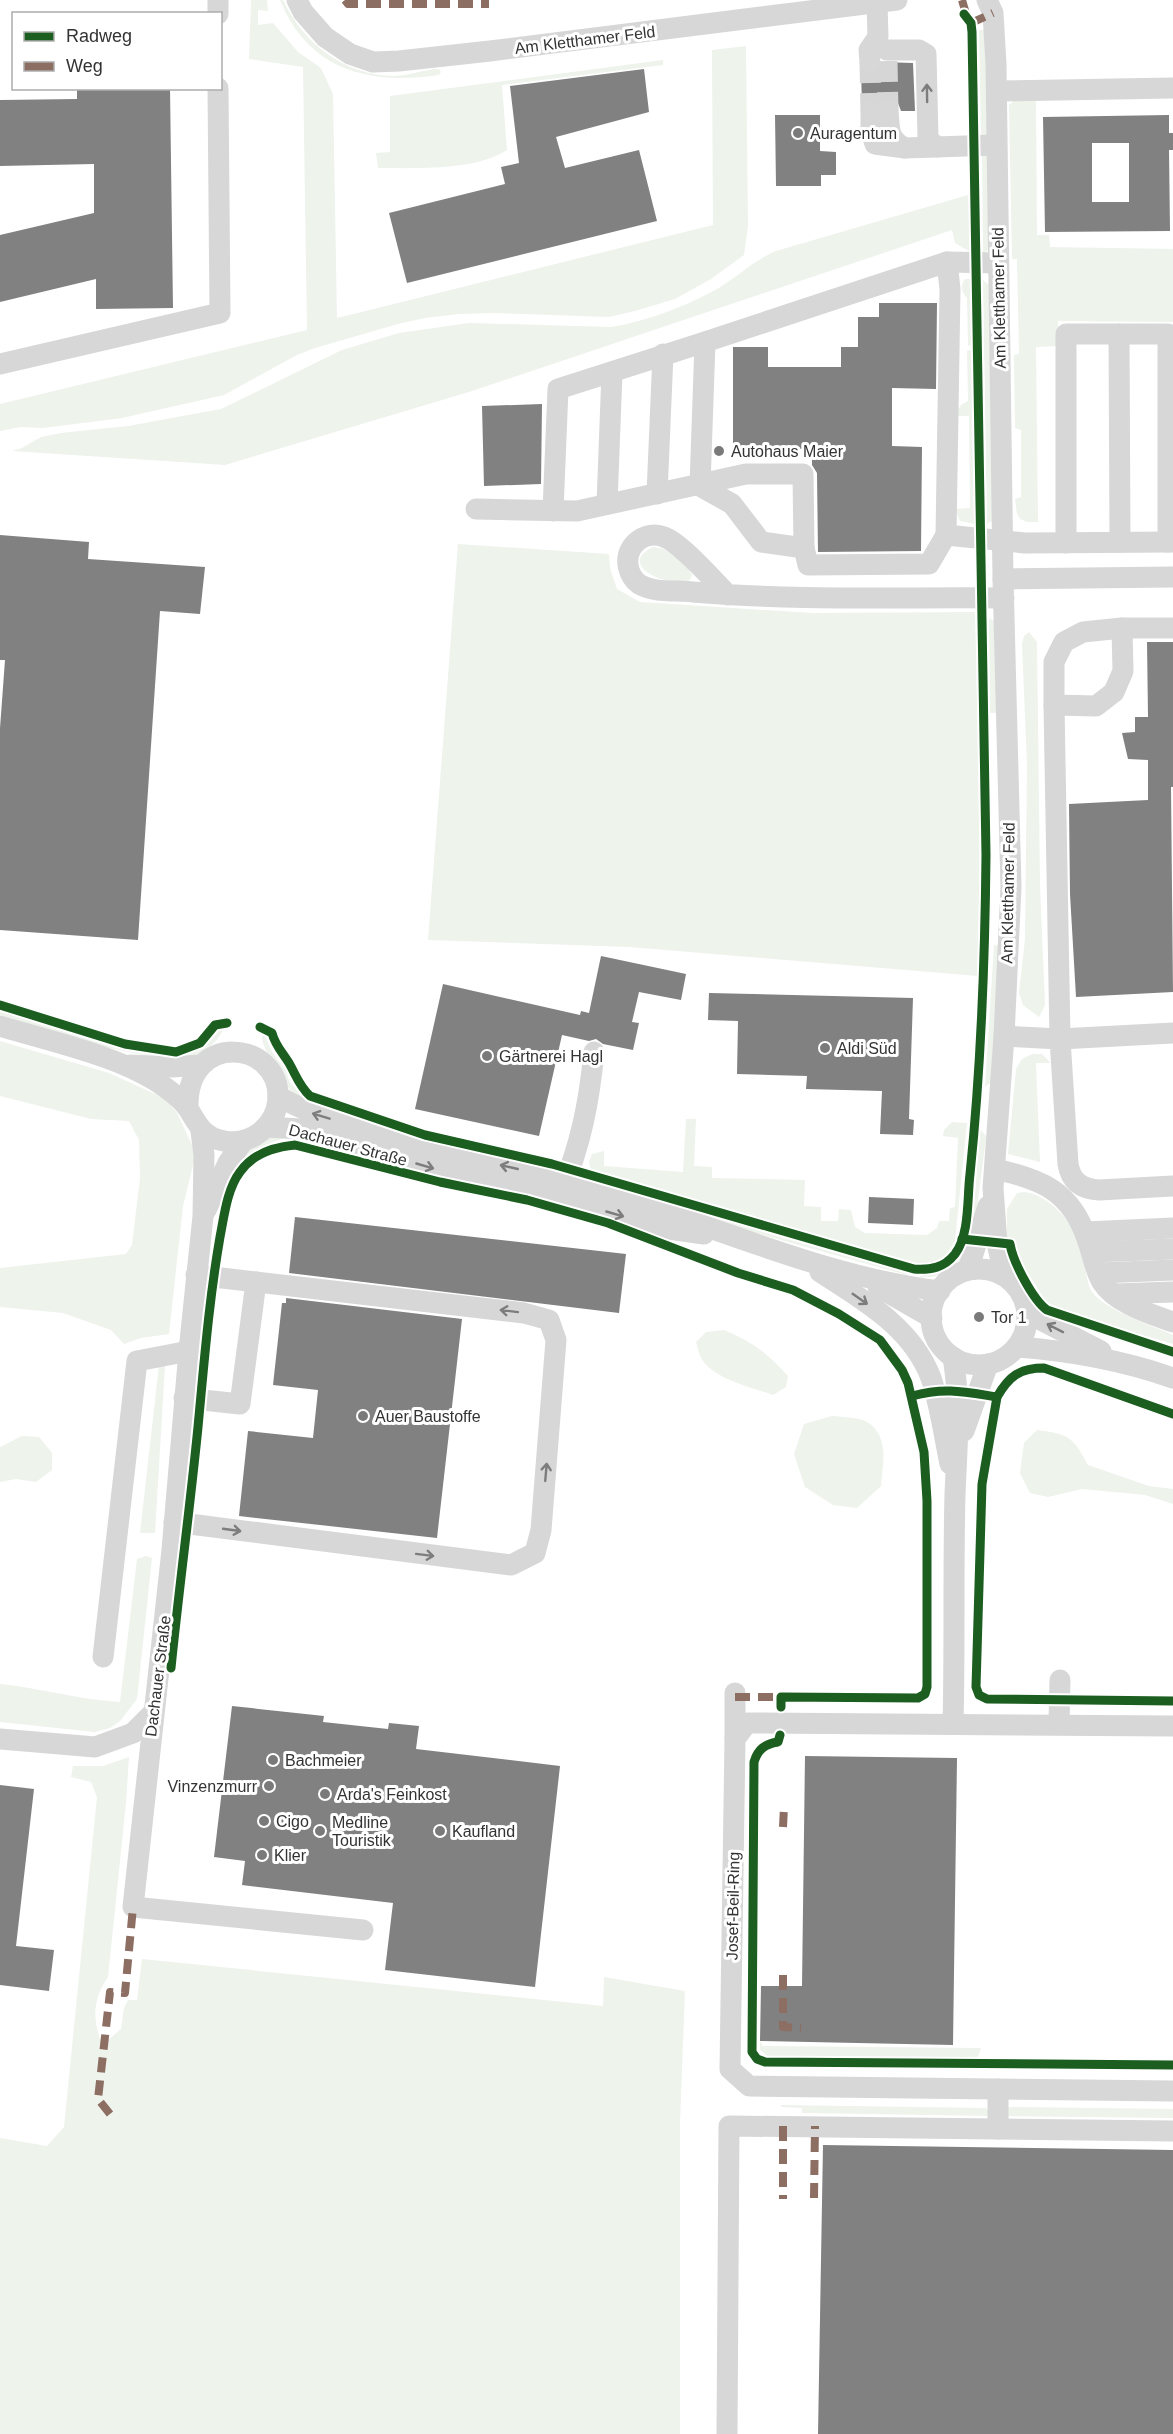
<svg xmlns="http://www.w3.org/2000/svg" width="1173" height="2434" viewBox="0 0 1173 2434" font-family="Arial,sans-serif">
  <style>
    .green { fill: #eef3ec }
    .building { fill: #818181; fill-rule: evenodd }
    .lines { fill: none; stroke-linecap: round; stroke-linejoin: round }
    .minor-tunnel { stroke: #d6d6d6; stroke-width: 21; stroke-dasharray: 21 10; stroke-linecap: butt }
    .minor { stroke: #d7d7d7; stroke-width: 21 }
    .quiet { stroke: #8d6e63; stroke-width: 8; stroke-dasharray: 15 8; stroke-linecap: butt }
    .cycleway-casing { stroke: #fff; stroke-width: 13 }
    .cycleway { stroke: #1b5e20; stroke-width: 9 }
    .oneway { stroke: #7d7d7d }
    .poi-dot { fill: #7a7a7a; stroke: #fff; stroke-width: 2 }
    .labels { text-anchor: middle; dominant-baseline: central; stroke-width: 6; stroke-linejoin: round; paint-order: stroke }
    .street-label { font-size: 16px; fill: #333; stroke: #fff }
    .poi-label { font-size: 16px; fill: #333; stroke: #fff; text-anchor: start }
  </style>
  <rect width="100%" height="100%" fill="#fff"/>
  <!-- green -->
  <g class="green">
    <polygon points="251,0 267,0 268,11 258,10 258,25 273,23 298,52 321,68 333,94 337,318 713,225 712,50 746,46 748,226 744,255 711,279 675,299 635,311 609,317 493,313 459,314 425,318 398,324 315,348 297,355 224,395 122,418 43,428 21,427 0,431 0,404 307,330 303,67 249,59"/>
    <path d="M280 0H283C303 43 344 75 393 76 407 76 420 71 434 69H439L441 72 439 75C369 85 309 71 280 0Z"/>
    <polygon points="979,30 984,30 986,41 988,137 981,138"/>
    <path d="M663 60V65L502 85 507 150C474 171 417 168 378 168L376 153 390 152V96Z"/>
    <polygon points="1036,100 1037,235 1049,235 1050,247 1173,249 1173,322 1058,321 1059,346 1036,347 1038,522 1027,522 1020,519 1017,514 1015,499 1021,497 1021,430 1015,428 1014,355 1019,354 1017,259 1012,259 1009,105 1014,101"/>
    <polygon points="988,151 990,249 983,254 982,152"/>
    <path d="M968 195 972 253 955 243 952 230 469 392 225 465 12 451 22 448 41 437 61 433 128 426 221 409 342 350 399 333 469 323 611 327C648 321 684 307 717 289 737 277 754 260 776 251Z"/>
    <path d="M965 279H972L973 344 968 346 967 298C961 291 960 286 965 279Z"/>
    <polygon points="983,280 991,287 993,520 987,524"/>
    <polygon points="969,350 973,352 975,524 960,521 955,509 970,508 969,416 954,416 961,405 968,401 967,351"/>
    <polygon points="458,544 609,554 610,568 617,589 640,602 813,613 975,612 980,817 978,976 629,947 428,940"/>
    <path d="M653 547C667 547 685 563 692 575L690 580C669 589 615 565 653 547Z"/>
    <polygon points="989,618 994,621 998,713 990,713"/>
    <polygon points="1029,632 1037,642 1040,885 1045,1005 1039,1017 1023,1005 1019,993 1025,939 1027,765 1022,644 1024,636"/>
    <polygon points="994,945 1001,946 991,1082 985,1087"/>
    <path d="M0 1011C46 1026 94 1042 142 1051 154 1054 170 1058 183 1055 197 1053 211 1042 219 1030H223C218 1041 204 1054 192 1056 141 1065 52 1030 0 1015Z"/>
    <path d="M262 1035 265 1036 272 1052 286 1071 289 1081 302 1095 301 1099C287 1093 286 1080 279 1069 272 1057 262 1050 262 1035Z"/>
    <polygon points="0,1041 109,1073 166,1099 177,1113 193,1147 195,1157 183,1206 169,1334 141,1338 124,1344 111,1330 63,1313 0,1307 0,1268 126,1254 132,1245 140,1178 139,1140 129,1121 91,1119 0,1096"/>
    <polygon points="1032,1054 1042,1054 1051,1063 1036,1063 1040,1162 1008,1154 1016,1069 1022,1059"/>
    <path d="M686 1119H696L694 1166 712 1167V1178L805 1180 804 1206 821 1207V1221H838L839 1209 851 1210 855 1227 865 1233 927 1235 937 1228 939 1221H949L950 1208 955 1207 958 1138 943 1136 944 1130 952 1122 967 1123 955 1241C943 1265 929 1267 904 1263L591 1171 589 1162 592 1154 604 1151V1166L683 1172Z"/>
    <polygon points="980,1129 986,1136 985,1146 976,1216 970,1232 974,1206"/>
    <path d="M271 1137H287C233 1156 232 1170 219 1223L218 1218 226 1183 245 1151Z"/>
    <path d="M1025 1192C1051 1196 1073 1223 1081 1247 1085 1259 1086 1283 1092 1292 1108 1312 1150 1324 1173 1335V1344L1067 1313C1045 1305 1044 1298 1033 1281 1023 1267 1018 1259 1015 1242L1007 1237V1209L1017 1193Z"/>
    <polygon points="708,1213 907,1271 907,1275 741,1229 708,1215"/>
    <path d="M964 1246 969 1247C960 1267 943 1279 920 1277L921 1274C943 1275 953 1264 964 1246Z"/>
    <path d="M724 1330C753 1342 767 1353 788 1376L786 1387 773 1395C751 1387 717 1380 703 1361 699 1356 698 1348 696 1342L706 1332Z"/>
    <polygon points="159,1365 165,1365 155,1533 140,1533"/>
    <path d="M832 1416C842 1417 857 1417 865 1421 890 1434 883 1463 881 1486L857 1508 833 1505 805 1487 794 1454 804 1424Z"/>
    <path d="M1037 1430C1069 1434 1073 1437 1088 1465L1149 1486 1173 1489V1504L1145 1495 1082 1489 1048 1497 1030 1493 1020 1473 1024 1443Z"/>
    <polygon points="22,1436 39,1437 52,1453 52,1470 36,1482 16,1479 0,1482 0,1447"/>
    <path d="M146 1556 152 1558 137 1699 120 1721 110 1728 95 1732 0 1722V1684C41 1688 80 1700 120 1702L137 1559Z"/>
    <path d="M129 1757 126 1803 108 1977C94 1998 92 2015 100 2039L107 2041 121 2029 124 2008 128 2000H137L142 1959 603 2006 604 1977 685 1991 680 2123V2434H0V2138L47 2146 64 2127 97 1797 91 1782 71 1777 73 1766H103Z"/>
    <polygon points="760,2041 763,2046 981,2048 978,2057 974,2058 767,2056 760,2050"/>
    <polygon points="781,2105 986,2108 993,2116 802,2113 802,2108 781,2107"/>
    <polygon points="1009,2107 1173,2109 1173,2118 1002,2116 1005,2109"/>
  </g>
  <!-- building -->
  <g class="building">
    <polygon points="883,62 913,63 915,111 901,111 898,103 888,98 879,102 870,99 862,104 861,71 870,75 877,73"/>
    <polygon points="644,69 649,112 556,137 565,168 639,150 657,221 407,283 389,213 505,184 501,167 519,163 510,86"/>
    <polygon points="77,88 170,88 173,308 96,309 96,279 0,302 0,235 94,213 94,164 0,166 0,100 77,99"/>
    <polygon points="775,115 820,115 820,151 836,152 836,175 821,175 821,186 776,186"/>
    <path d="M1169 115V133H1173V150H1169L1170 231 1045 232 1043 117ZM1092 143H1129V202H1092Z"/>
    <polygon points="879,303 937,303 936,389 892,388 892,446 922,447 921,551 818,552 817,473 812,465 812,449 733,449 733,347 768,347 768,367 841,367 841,347 858,347 858,317 879,317"/>
    <polygon points="542,404 541,484 484,486 482,406"/>
    <polygon points="0,535 89,542 88,559 205,567 200,614 160,611 138,940 0,930 0,728 5,660 0,660"/>
    <polygon points="1147,642 1173,642 1173,787 1171,787 1173,992 1076,997 1070,894 1069,804 1148,800 1148,760 1128,759 1122,733 1135,732 1135,717 1148,717"/>
    <polygon points="601,956 686,974 681,1000 639,992 632,1022 639,1023 633,1050 603,1044 596,1039 589,1041 562,1035 539,1136 415,1109 443,984 580,1015 581,1011 589,1013"/>
    <polygon points="709,993 913,998 909,1119 914,1120 913,1135 880,1134 882,1091 806,1089 807,1076 737,1074 738,1021 708,1020"/>
    <polygon points="869,1197 914,1199 913,1225 868,1223"/>
    <polygon points="295,1217 626,1254 619,1313 289,1273"/>
    <polygon points="286,1298 462,1319 437,1538 239,1516 248,1431 313,1438 318,1390 273,1385 282,1303 286,1303"/>
    <polygon points="232,1706 324,1716 323,1722 388,1729 389,1723 419,1726 416,1749 560,1766 535,1987 385,1970 393,1903 242,1885 245,1861 214,1857"/>
    <polygon points="805,1756 957,1758 953,2045 760,2041 761,1986 802,1986"/>
    <polygon points="0,1785 34,1789 16,1946 54,1950 49,1991 0,1985"/>
    <polygon points="823,2145 1173,2150 1173,2434 818,2434"/>
  </g>
  <g class="lines">
    <!-- minor-tunnel -->
    <g class="minor-tunnel">
      <polyline points="887,61 888,111"/>
      <polyline points="870,62 871,112"/>
    </g>
    <!-- minor -->
    <g class="minor">
      <polyline points="218,0 218,14"/>
      <polyline points="297,0 303,12 325,37 350,54 373,62 399,61 490,51 897,0"/>
      <polyline points="987,0 993,13 996,64 1003,579 1011,887 1004,1036 993,1188 997,1243 1004,1274"/>
      <polyline points="887,50 919,50 926,54 928,139 937,147"/>
      <polyline points="870,62 869,50 878,37 877,3"/>
      <polyline points="997,91 1173,88"/>
      <path d="M888 111C890 130 887 138 905 148L996 145"/>
      <polyline points="871,112 871,132 875,144 905,148"/>
      <polyline points="998,263 947,262 705,342 700,486 732,504 761,542 804,548 808,565 929,564 946,535 1025,543 1173,542"/>
      <polyline points="1119,334 1120,542"/>
      <polyline points="0,364 220,313 218,88"/>
      <polyline points="657,494 663,354"/>
      <polyline points="607,504 612,372"/>
      <polyline points="476,509 577,511 746,474 803,474 804,548"/>
      <polyline points="553,511 558,389 705,342"/>
      <polyline points="946,535 950,289 947,262"/>
      <polyline points="1066,543 1066,334 1168,334 1168,542"/>
      <polyline points="1003,579 1173,577"/>
      <path d="M728 595C714 581 681 543 664 537 652 532 639 537 632 547 624 559 628 576 639 584 653 593 677 590 693 592 796 601 901 597 1004 598"/>
      <polyline points="1173,628 1122,628 1083,632 1064,642 1054,662 1054,705 1060,1039 1173,1033"/>
      <polyline points="1054,705 1096,706 1114,692 1123,671 1122,628"/>
      <path d="M0 1026C52 1042 122 1056 166 1088 173 1093 184 1102 189 1110 198 1125 204 1138 224 1141 251 1146 276 1126 278 1099 281 1040 186 1030 188 1108"/>
      <path d="M1004 1036 1060 1039 1068 1164C1071 1182 1082 1189 1099 1190L1173 1186"/>
      <polyline points="130,1065 172,1067 201,1065"/>
      <path d="M278 1096C303 1111 330 1119 358 1127 426 1149 496 1162 565 1181 691 1214 810 1275 940 1291"/>
      <polyline points="267,1127 300,1129 433,1169 558,1198 669,1229 704,1234"/>
      <polyline points="201,1131 204,1155 203,1216 189,1351 172,1550 133,1907 363,1930"/>
      <path d="M995 1169C1041 1179 1071 1191 1087 1239 1092 1252 1095 1271 1102 1282 1116 1304 1151 1314 1173 1322"/>
      <path d="M561 1192C581 1144 589 1103 594 1052"/>
      <polyline points="206,1210 228,1163 243,1141"/>
      <polyline points="1085,1232 1173,1228"/>
      <polyline points="1092,1252 1173,1249"/>
      <circle cx="979" cy="1317" r="48"/>
      <polyline points="968,1270 988,1206"/>
      <path d="M820 1272C863 1300 912 1327 931 1378 940 1405 944 1435 950 1464"/>
      <polyline points="1099,1273 1173,1270"/>
      <polyline points="878,1287 932,1318"/>
      <polyline points="1116,1294 1173,1292"/>
      <polyline points="1027,1313 1101,1351"/>
      <path d="M1017 1347C1071 1351 1122 1360 1173 1378"/>
      <polyline points="184,1398 240,1404 256,1282"/>
      <polyline points="964,1431 988,1364"/>
      <polyline points="174,1522 511,1565 535,1553 541,1530 556,1340 549,1320 524,1313 196,1275"/>
      <polyline points="103,1657 137,1361 189,1351"/>
      <path d="M953 1723C955 1647 953 1570 955 1494 957 1445 961 1406 953 1357"/>
      <polyline points="1059,1724 1060,1680"/>
      <polyline points="1173,1726 747,1723 735,1739 730,2069 749,2086 1173,2091"/>
      <polyline points="0,1739 95,1747 133,1733 153,1713"/>
      <polyline points="735,1739 735,1693"/>
      <polyline points="998,2089 998,2129"/>
      <polyline points="727,2434 729,2126 1173,2131"/>
    </g>
    <!-- quiet -->
    <g class="quiet">
      <polyline points="345,0 348,4 489,4"/>
      <polyline points="962,0 967,17"/>
      <polyline points="971,23 993,13"/>
      <polyline points="735,1697 781,1697"/>
      <polyline points="783,1827 784,1807"/>
      <polyline points="783,1975 783,2027 801,2028"/>
      <polyline points="110,2114 98,2099 110,1992 125,1993 133,1907"/>
      <polyline points="783,2126 783,2199"/>
      <polyline points="814,2198 815,2126"/>
    </g>
    <defs>
      <g id="cycleway">
        <polyline points="0,1005 125,1044 176,1052 200,1043 215,1025 227,1023"/>
        <path d="M260 1027 272 1033C275 1045 282 1052 289 1063 296 1075 299 1086 310 1096L425 1135 552 1164 914 1269C931 1270 944 1268 955 1254 970 1234 967 1198 970 1174 981 1068 985 962 986 855L972 32 971 23 964 14"/>
        <path d="M962 1239 1010 1244C1013 1262 1033 1300 1047 1310L1173 1352"/>
        <path d="M912 1396C945 1387 965 1392 997 1397"/>
        <path d="M1173 1414 1044 1368C1020 1368 1009 1376 997 1397L982 1484 976 1687 979 1695 987 1699 1173 1701"/>
        <path d="M171 1668C179 1588 190 1508 198 1427 204 1364 209 1300 220 1237 224 1217 227 1189 240 1172 253 1153 274 1147 295 1145L440 1182 527 1200 608 1223 738 1273 793 1290 839 1314 880 1340 902 1370 908 1383 924 1452 927 1501V1687L925 1694 918 1698 781 1697V1707"/>
        <path d="M780 1735 778 1742C765 1744 758 1749 754 1762L752 2052 757 2059 765 2062 1173 2065"/>
      </g>
    </defs>
    <!-- cycleway casing -->
    <use href="#cycleway" class="cycleway-casing"/>
    <!-- cycleway -->
    <use href="#cycleway" class="cycleway"/>
  </g>
  <!-- one-way arrows -->
  <defs><path id="oneway-shaft" d="M-6 0H5M1.5-3L5.5 0L1.5 3" fill="none" stroke-width="1.6" stroke-linecap="round" stroke-linejoin="round" transform="scale(1.5)"/></defs>
  <g class="oneway">
    <use href="#oneway-shaft" transform="translate(927 93) rotate(-91)"/>
    <use href="#oneway-shaft" transform="translate(321 1116) rotate(-163)"/>
    <use href="#oneway-shaft" transform="translate(425 1166) rotate(16)"/>
    <use href="#oneway-shaft" transform="translate(509 1167) rotate(-167)"/>
    <use href="#oneway-shaft" transform="translate(615 1214) rotate(16)"/>
    <use href="#oneway-shaft" transform="translate(860 1299) rotate(35)"/>
    <use href="#oneway-shaft" transform="translate(509 1311) rotate(-173)"/>
    <use href="#oneway-shaft" transform="translate(1055 1328) rotate(-153)"/>
    <use href="#oneway-shaft" transform="translate(546 1472) rotate(-85)"/>
    <use href="#oneway-shaft" transform="translate(232 1530) rotate(8)"/>
    <use href="#oneway-shaft" transform="translate(425 1555) rotate(7)"/>
  </g>
  <!-- markers -->
  <g class="poi-dot">
    <circle cx="798" cy="133" r="6"/>
    <circle cx="719" cy="451" r="6"/>
    <circle cx="825" cy="1048" r="6"/>
    <circle cx="487" cy="1056" r="6"/>
    <circle cx="979" cy="1317" r="6"/>
    <circle cx="363" cy="1416" r="6"/>
    <circle cx="273" cy="1760" r="6"/>
    <circle cx="269" cy="1786" r="6"/>
    <circle cx="325" cy="1794" r="6"/>
    <circle cx="264" cy="1821" r="6"/>
    <circle cx="320" cy="1831" r="6"/>
    <circle cx="440" cy="1831" r="6"/>
    <circle cx="262" cy="1855" r="6"/>
  </g>
  <g class="labels">
    <!-- street labels -->
    <g class="street-label">
      <text transform="translate(585 40) rotate(-7)">Am Kletthamer Feld</text>
      <text transform="translate(999 298) rotate(-91)">Am Kletthamer Feld</text>
      <text transform="translate(1008 893) rotate(-89)">Am Kletthamer Feld</text>
      <text transform="translate(348 1145) rotate(15)">Dachauer Straße</text>
      <text transform="translate(158 1676) rotate(-83)">Dachauer Straße</text>
      <text transform="translate(733 1906) rotate(-89)">Josef-Beil-Ring</text>
    </g>
    <!-- poi labels -->
    <g class="poi-label">
      <text x="810" y="133">Auragentum</text>
      <text x="731" y="451">Autohaus Maier</text>
      <text x="837" y="1048">Aldi Süd</text>
      <text x="499" y="1056">Gärtnerei Hagl</text>
      <text x="991" y="1317">Tor 1</text>
      <text x="375" y="1416">Auer Baustoffe</text>
      <text x="285" y="1760">Bachmeier</text>
      <text x="257" y="1786" text-anchor="end">Vinzenzmurr</text>
      <text x="337" y="1794">Arda's Feinkost</text>
      <text x="276" y="1821">Cigo</text>
      <text x="332" y="1822">Medline<tspan x="332" dy="18">Touristik</tspan></text>
      <text x="452" y="1831">Kaufland</text>
      <text x="274" y="1855">Klier</text>
    </g>
  </g>
  <!-- legend -->
  <rect x="12" y="12" width="210" height="78" fill="#ffffff" stroke="#adadad" stroke-width="1.5"/>
  <rect x="24" y="32" width="30" height="9" fill="#1b5e20" stroke="#adadad" stroke-width="1.5"/>
  <text x="66" y="42" font-size="18" fill="#333333">Radweg</text>
  <rect x="24" y="62" width="30" height="9" fill="#8d6e63" stroke="#adadad" stroke-width="1.5"/>
  <text x="66" y="72" font-size="18" fill="#333333">Weg</text>
</svg>
